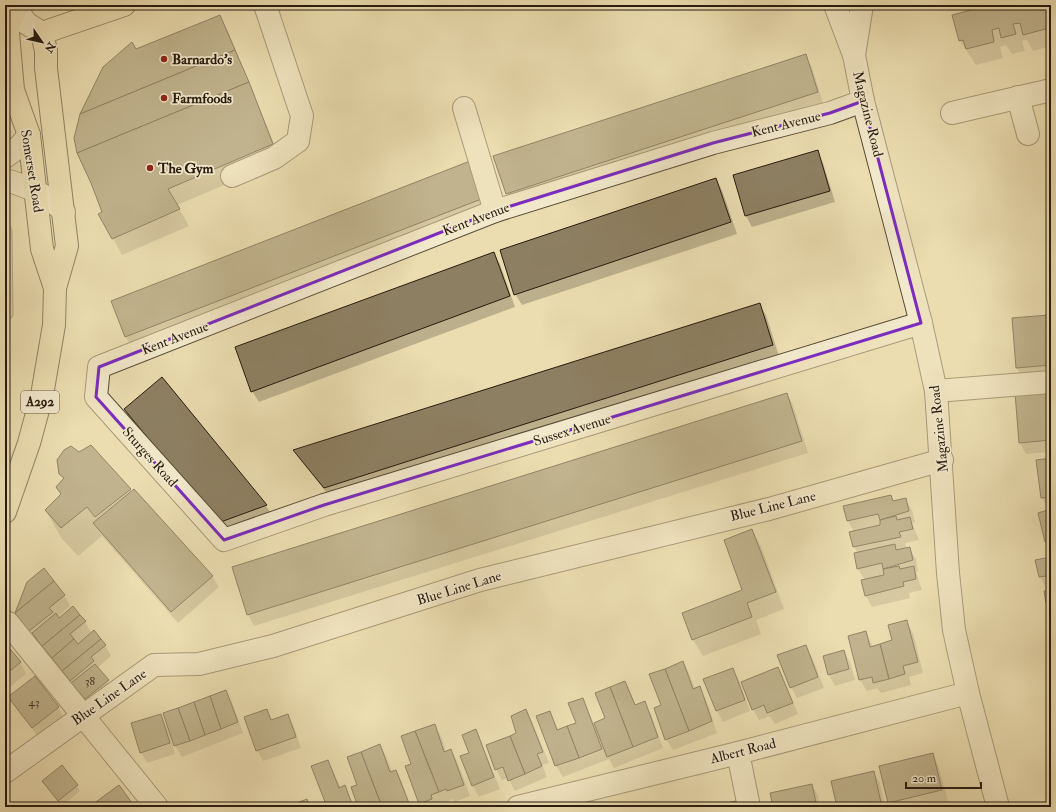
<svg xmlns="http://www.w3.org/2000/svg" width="1056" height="812" viewBox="0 0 1056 812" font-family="'IM FELL Double Pica',serif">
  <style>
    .green { fill: #cabc94; stroke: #786c51 }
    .shadow { fill: #0003 }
    .building { fill: #8d8062; stroke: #271b0e }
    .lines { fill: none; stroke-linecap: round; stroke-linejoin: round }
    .minor-casing { stroke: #584c36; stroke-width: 24 }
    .major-casing { stroke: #271b0e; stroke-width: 24 }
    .minor { stroke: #f2e9cc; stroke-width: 22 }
    .major { stroke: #ebddb0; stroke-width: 22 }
    .marked { fill: none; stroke: #7b2cbf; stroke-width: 3; stroke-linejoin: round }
    .poi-dot { fill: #8f2418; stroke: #f2e9cc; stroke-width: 1.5 }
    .labels { text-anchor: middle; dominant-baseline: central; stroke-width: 3.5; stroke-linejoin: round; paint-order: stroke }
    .number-label { font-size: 12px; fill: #403423 }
    .shield { fill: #f2e9cc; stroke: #645947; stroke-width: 1 }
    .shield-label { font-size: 13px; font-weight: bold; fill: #271b0e }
    .poi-label { font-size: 14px; font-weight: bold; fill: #271b0e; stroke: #f2e9cc; text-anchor: start }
    .street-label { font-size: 14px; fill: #271b0e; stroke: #f2e9cc }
  </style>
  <rect width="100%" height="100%" fill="#ebddb0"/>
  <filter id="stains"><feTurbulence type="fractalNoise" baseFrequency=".005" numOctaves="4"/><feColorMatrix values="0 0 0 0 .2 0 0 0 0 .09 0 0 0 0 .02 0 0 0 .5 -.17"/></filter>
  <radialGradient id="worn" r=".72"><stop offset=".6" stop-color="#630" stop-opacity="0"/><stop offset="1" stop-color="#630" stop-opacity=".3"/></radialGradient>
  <!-- green -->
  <polygon class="green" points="5,217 12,230 13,316 8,321 5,319"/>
  <!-- shadow -->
  <g class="shadow">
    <polygon points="971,5 1051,5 1051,46 1033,51 1027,40 1022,41 1025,51 1012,54 1006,45 1000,47 1003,58 976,65 960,41 954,16 972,11"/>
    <polygon points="220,16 229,33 281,161 177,205 189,226 122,255 100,214 103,212 135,50"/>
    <polygon points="805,56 812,67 823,103 513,204 507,193"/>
    <polygon points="817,151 823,163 835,202 752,227 746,216 734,176"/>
    <polygon points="470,162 489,209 132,348 126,337 113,301"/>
    <polygon points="716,179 722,190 737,234 522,305 515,294"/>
    <polygon points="493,253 500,264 515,307 259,402 252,391"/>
    <polygon points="759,304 766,315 779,356 331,498 301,461 295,451"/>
    <polygon points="1049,316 1051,320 1051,377 1023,379 1017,368"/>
    <polygon points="162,379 266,506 273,516 225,534 131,420 125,409"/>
    <polygon points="1049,392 1051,395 1051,452 1026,454 1020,443"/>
    <polygon points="787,394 793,405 808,453 254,626 248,615"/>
    <polygon points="1051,459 1051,509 1048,509 1042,498 1037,461"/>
    <polygon points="60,473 130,489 212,576 219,587 178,623 102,536 78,556 62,539 46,511 62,495 64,480"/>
    <polygon points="891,496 894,501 905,499 912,510 915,522 912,523 919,540 905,543 907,549 909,548 916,559 918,571 916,572 922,590 909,593 910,598 872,607 866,596 865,580 858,569 858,553 854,547 854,532 848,521 844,507"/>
    <polygon points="1051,511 1051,550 1046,542"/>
    <polygon points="752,530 761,546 784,609 756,620 761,634 703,656 693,640 683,613 744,591"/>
    <polygon points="1051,558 1051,609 1047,603 1049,587 1046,588 1040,577"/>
    <polygon points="64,595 70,606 58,617 59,619 85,622 92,634 105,645 111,656 97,668 114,691 92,710 38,640 36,641 22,624 16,613"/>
    <polygon points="906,622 913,633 923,673 909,677 911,685 881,693 877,688 867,691 860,680 849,637 866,632 873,647 893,641"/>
    <polygon points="5,645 20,662 26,674 5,691"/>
    <polygon points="805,646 812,657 824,688 797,698 791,687"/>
    <polygon points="844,651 850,662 855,680 835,686 829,675"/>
    <polygon points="683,662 689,673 695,689 699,688 706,699 717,733 673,750 666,739 662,706"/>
    <polygon points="778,668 798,714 775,724 770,716 759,720 753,709"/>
    <polygon points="732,669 739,680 750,711 723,722 717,711"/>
    <polygon points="625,682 636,706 644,703 651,714 663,748 614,768 609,759 563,777 556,766 537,717 550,712 559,731 577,723 583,699 594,724 606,719"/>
    <polygon points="226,691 232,702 243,733 182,757 175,746"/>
    <polygon points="9,697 58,707 64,718 39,738"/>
    <polygon points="266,710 272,721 287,715 294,727 301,748 263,761 257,750"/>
    <polygon points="526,710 532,721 549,763 542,765 547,777 515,791 508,778 502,780 496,769 518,734"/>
    <polygon points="160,715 168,729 175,754 147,763 141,752"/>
    <polygon points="434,725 441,736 446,752 450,750 457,761 470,796 454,802 453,799 436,807 423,807 412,764"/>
    <polygon points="475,731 481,742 500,789 479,797 473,786 462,757 470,753"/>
    <polygon points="380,745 386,756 392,772 396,771 402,782 411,807 360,807 358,785"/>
    <polygon points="932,754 938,765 948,801 925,807 892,807 880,767"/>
    <polygon points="328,761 341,788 345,787 355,807 328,807"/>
    <polygon points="873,772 880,783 885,807 838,807"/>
    <polygon points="812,785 818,796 820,807 774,807"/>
    <polygon points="47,786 77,786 80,791 62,806"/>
  </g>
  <!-- building -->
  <g class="building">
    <polygon points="970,5 1049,5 1051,16 1047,17 1049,28 1023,35 1020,23 1013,24 1016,34 1001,38 999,28 992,30 994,42 966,49 963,40 959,41 952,15 971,10"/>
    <polygon points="220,15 235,50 80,114 103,67 132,42 136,49"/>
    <polygon points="235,50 249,82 77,153 74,138 80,114"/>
    <polygon points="806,54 818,92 506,194 493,156"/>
    <polygon points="249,82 273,144 168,189 180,209 112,239 98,214 102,212 91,183 77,153"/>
    <polygon points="818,150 830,191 745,216 733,175"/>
    <polygon points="470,161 484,198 125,337 111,301"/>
    <polygon points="716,178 731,222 514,295 500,250"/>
    <polygon points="494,252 510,296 251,392 235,347"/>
    <polygon points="760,303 773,345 324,488 293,450"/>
    <polygon points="1049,315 1051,365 1016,368 1012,318"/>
    <polygon points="162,377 267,505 218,523 124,409"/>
    <polygon points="1050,391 1051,440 1019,443 1015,393"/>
    <polygon points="787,393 802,441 247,615 232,567"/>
    <polygon points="91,445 131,489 95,517 87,507 61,528 45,510 61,494 56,487 64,478 59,474 57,460 64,450 71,446 79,452"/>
    <polygon points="1051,458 1051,497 1041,498 1036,460"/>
    <polygon points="134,489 213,576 171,612 93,523"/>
    <polygon points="891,495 893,501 906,498 909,511 880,520 878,514 847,521 843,506"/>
    <polygon points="1051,509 1051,541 1045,542 1038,513"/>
    <polygon points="896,516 897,520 910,517 913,529 899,532 901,537 853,547 849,532 880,525 880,520"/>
    <polygon points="752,529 776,592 747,603 752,617 692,640 682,613 742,590 724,540"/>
    <polygon points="895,544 896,550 910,547 913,560 883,569 882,563 857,569 854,553"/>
    <polygon points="1051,557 1051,602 1046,603 1044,591 1049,590 1046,576 1039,577 1035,560"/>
    <polygon points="899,566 900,569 914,566 916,579 903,582 904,586 865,596 861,580 884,575 883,569"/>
    <polygon points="44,568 54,581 15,613 27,582"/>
    <polygon points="54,581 65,595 49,608 53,612 29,631 15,613"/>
    <polygon points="73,606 80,615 42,646 32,633 56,613 59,618"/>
    <polygon points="80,615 86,621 70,634 74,639 52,658 42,646"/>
    <polygon points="907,620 918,662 903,666 905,674 889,679 880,644 892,640 888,625"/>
    <polygon points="94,630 101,639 62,671 52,658 74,639 78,644"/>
    <polygon points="866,631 870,647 880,644 889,679 873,683 872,677 859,680 848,636"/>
    <polygon points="101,639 106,645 91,657 94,661 70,681 62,671"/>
    <polygon points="5,643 21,662 5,675"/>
    <polygon points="806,645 818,677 790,688 777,655"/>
    <polygon points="844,650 849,669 828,675 823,656"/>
    <polygon points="683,661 693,689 700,686 712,721 689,731 665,669"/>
    <polygon points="95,664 109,680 85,699 71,683"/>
    <polygon points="778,667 793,703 767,713 764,705 752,710 741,682"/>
    <polygon points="733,668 745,700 716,711 703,679"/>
    <polygon points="665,669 689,731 665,740 654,708 661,705 649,674"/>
    <polygon points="35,676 59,707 32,728 8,697"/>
    <polygon points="625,681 635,705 645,701 658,737 633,747 610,687"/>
    <polygon points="610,687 633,747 607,757 594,723 605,718 595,693"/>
    <polygon points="226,690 238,722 221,729 210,696"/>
    <polygon points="210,696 221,729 205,735 194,702"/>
    <polygon points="583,698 602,749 579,758 567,726 576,723 568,703"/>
    <polygon points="194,702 205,735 190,741 178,708"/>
    <polygon points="178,708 190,741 174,746 163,713"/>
    <polygon points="267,709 271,720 288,714 296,737 256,751 244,717"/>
    <polygon points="526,709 543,752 537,754 542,766 525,774 510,736 516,733 511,716"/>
    <polygon points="550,711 557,730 567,726 579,758 555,766 536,716"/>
    <polygon points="161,714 170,743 140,753 131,723"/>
    <polygon points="435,724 444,752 451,749 464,785 447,791 446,789 439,792 415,731"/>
    <polygon points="476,729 494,777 472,786 460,756 469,753 462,735"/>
    <polygon points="415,731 439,792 431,795 432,799 419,804 405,766 411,764 401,736"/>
    <polygon points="510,736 525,774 508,781 503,767 495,770 486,745"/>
    <polygon points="380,744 390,772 396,770 410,806 382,807 361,752"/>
    <polygon points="361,752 382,807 358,807 351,787 357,785 347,757"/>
    <polygon points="933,753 942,790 888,803 879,766"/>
    <polygon points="328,760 339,788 345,785 353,807 327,807 311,766"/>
    <polygon points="62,765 78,785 58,801 42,781"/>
    <polygon points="874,771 882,807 837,807 831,781"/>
    <polygon points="812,784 817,807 773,807 770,793"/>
    <polygon points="119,785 135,807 89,807"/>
    <polygon points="307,799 310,807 286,807"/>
    <polygon points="740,800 742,807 710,807"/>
  </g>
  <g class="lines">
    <defs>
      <g id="minor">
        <polyline points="14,5 26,23 42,33"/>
        <polyline points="835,5 854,55 863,101 921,323 936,391 948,573 954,630 968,693 998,807"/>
        <polyline points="854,55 862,5"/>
        <polyline points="1018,97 1028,134"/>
        <polyline points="863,101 830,113 713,143 495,211 99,367 96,397 224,540 324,505 921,323"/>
        <polyline points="464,108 495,211"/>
        <polyline points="952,113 1051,90"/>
        <polyline points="5,157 19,147 29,135"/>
        <polyline points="232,176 274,158 298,141 302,116 265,5"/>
        <path d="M5 180C28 186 48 195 64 212"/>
        <polyline points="936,391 1051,382"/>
        <polyline points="8,623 157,807"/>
        <polyline points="738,753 749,807"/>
        <polyline points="5,772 154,665 199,664 273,646 480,580 769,509 942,460"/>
        <polyline points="518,807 738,753 968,693"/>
      </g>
      <g id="major">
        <polyline points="19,5 16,8 9,24 8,33 13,90 29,135 42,249 55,288"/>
        <polyline points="5,512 29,443 42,395 54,325 55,288 67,246 46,68 46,51 42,33 124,5"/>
      </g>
    </defs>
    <!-- minor casing -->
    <use href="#minor" class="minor-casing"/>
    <!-- major casing -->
    <use href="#major" class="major-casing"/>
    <!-- minor -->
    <use href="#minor" class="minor"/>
    <!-- major -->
    <use href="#major" class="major"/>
  </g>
  <!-- marked area -->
  <path d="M0 0H1056V812H0ZM863 101 921 323 324 505 224 540 96 397 99 367 495 211 713 143 830 113Z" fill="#ebddb0" fill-opacity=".55" fill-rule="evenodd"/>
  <path class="marked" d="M863 101 921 323 324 505 224 540 96 397 99 367 495 211 713 143 830 113Z"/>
  <!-- markers -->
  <g class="poi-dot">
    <circle cx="164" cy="59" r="4"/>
    <circle cx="164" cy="98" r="4"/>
    <circle cx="150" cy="168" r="4"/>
  </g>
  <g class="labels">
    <!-- number labels -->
    <g class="number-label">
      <text x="90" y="681">38</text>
      <text x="34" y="702">43</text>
    </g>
    <!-- shield labels -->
    <rect class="shield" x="21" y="391" width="38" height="22" rx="3"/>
    <g class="shield-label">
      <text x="40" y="402">A292</text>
    </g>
    <!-- poi labels -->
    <g class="poi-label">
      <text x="172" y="59">Barnardo's</text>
      <text x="172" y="98">Farmfoods</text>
      <text x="158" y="168">The Gym</text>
    </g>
    <!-- street labels -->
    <g class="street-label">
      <text transform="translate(868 114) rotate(76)">Magazine Road</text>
      <text transform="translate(786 124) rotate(-14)">Kent Avenue</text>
      <text transform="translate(32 171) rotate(81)">Somerset Road</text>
      <text transform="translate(476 219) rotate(-21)">Kent Avenue</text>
      <text transform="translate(175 338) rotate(-21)">Kent Avenue</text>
      <text transform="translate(939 429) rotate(-96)">Magazine Road</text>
      <text transform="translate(572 430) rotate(-17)">Sussex Avenue</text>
      <text transform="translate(150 457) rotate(48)">Sturges Road</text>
      <text transform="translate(773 506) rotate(-14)">Blue Line Lane</text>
      <text transform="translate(459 588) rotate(-17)">Blue Line Lane</text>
      <text transform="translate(109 697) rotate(-35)">Blue Line Lane</text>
      <text transform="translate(743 751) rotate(-14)">Albert Road</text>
    </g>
  </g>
  <!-- margin -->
  <rect width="1056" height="812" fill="none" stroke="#ebddb0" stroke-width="20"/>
  <rect x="6" y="6" width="1044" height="800" fill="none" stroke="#271b0e" stroke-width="2"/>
  <rect x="10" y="10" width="1036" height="792" fill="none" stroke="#271b0e"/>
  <!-- north arrow -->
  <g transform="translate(42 42) rotate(124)" stroke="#f2e9cc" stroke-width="3" paint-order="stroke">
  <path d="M0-3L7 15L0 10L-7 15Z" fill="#271b0e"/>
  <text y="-6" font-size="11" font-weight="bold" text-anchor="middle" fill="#271b0e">N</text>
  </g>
  <!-- scale -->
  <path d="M906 782v6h75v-6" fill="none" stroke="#271b0e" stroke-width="2"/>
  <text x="912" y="782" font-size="12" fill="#271b0e" stroke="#f2e9cc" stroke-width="3" paint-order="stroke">20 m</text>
  <rect width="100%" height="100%" filter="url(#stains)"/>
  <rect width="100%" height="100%" fill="url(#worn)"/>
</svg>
